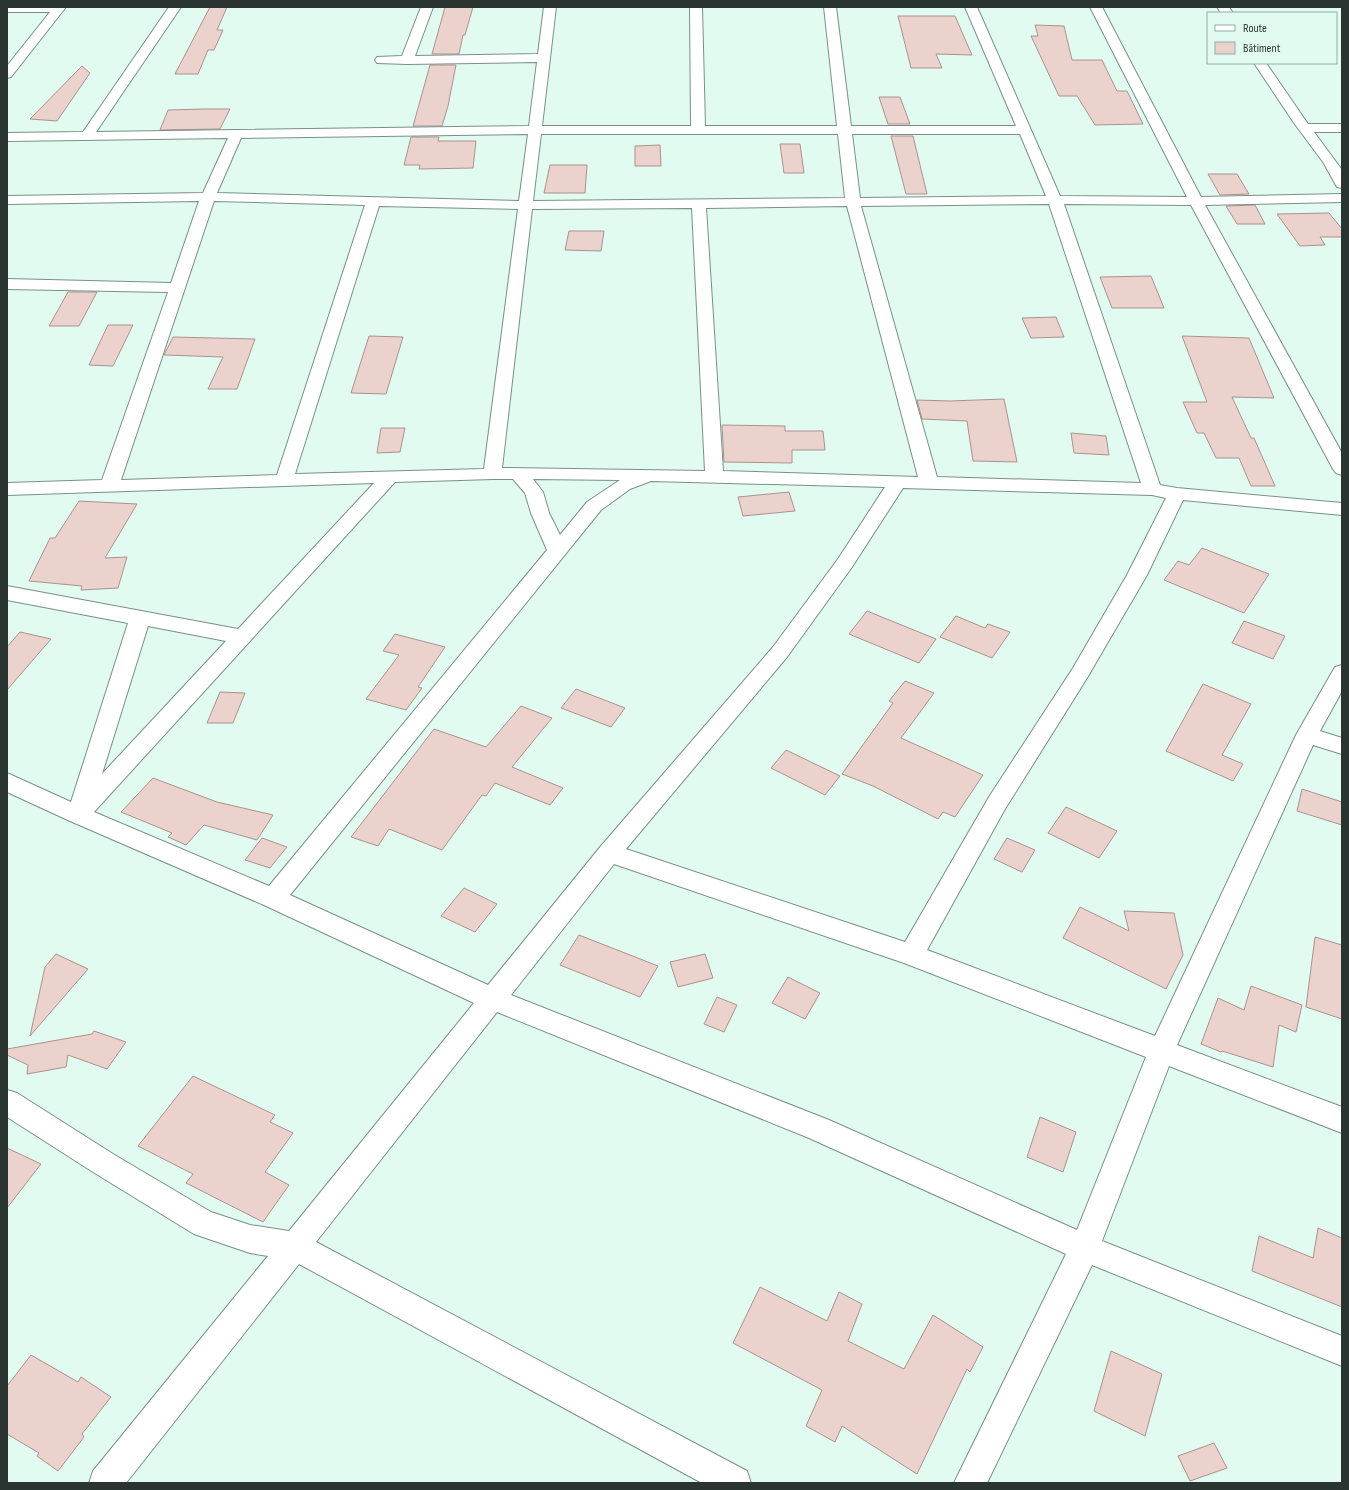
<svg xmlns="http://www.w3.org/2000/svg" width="1349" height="1490" viewBox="0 0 1349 1490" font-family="'Sofia Sans Condensed',sans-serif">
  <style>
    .building { fill: #ecd2cd; stroke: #aa928e }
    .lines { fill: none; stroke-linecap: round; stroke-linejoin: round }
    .minor-casing { stroke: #799087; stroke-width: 2 }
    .minor { fill: #fff; fill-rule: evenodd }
  </style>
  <rect width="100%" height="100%" fill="#e1fbf1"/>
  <!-- building -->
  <g class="building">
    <polygon points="210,7 227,7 217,30 223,30 214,50 208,50 198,74 175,74"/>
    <polygon points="445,7 473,7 465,35 463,35 459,54 432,54"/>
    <polygon points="898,16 955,16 972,55 936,54 942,68 911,68"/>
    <polygon points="1035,25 1064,26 1072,60 1102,60 1117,91 1127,91 1143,124 1095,125 1077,96 1059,96 1031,36 1038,36"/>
    <polygon points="430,65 456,65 448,106 442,126 413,126"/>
    <polygon points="82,66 90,73 57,121 30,119"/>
    <polygon points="879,97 900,97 910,124 888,124"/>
    <polygon points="204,109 230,109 220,129 160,130 168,110"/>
    <polygon points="891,136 913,136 927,194 906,194"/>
    <polygon points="411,137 439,137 438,141 476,141 473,168 419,169 420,165 404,165"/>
    <polygon points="780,144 800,144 804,173 784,173"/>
    <polygon points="660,145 661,166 635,166 635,146"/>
    <polygon points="550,165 587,165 585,193 544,193"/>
    <polygon points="1208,174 1237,174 1249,194 1220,195"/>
    <polygon points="1255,205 1265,224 1237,224 1226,206"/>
    <polygon points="1329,213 1342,229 1342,237 1320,237 1325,245 1300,246 1277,214"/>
    <polygon points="569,231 604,231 601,251 565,250"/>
    <polygon points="1151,276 1164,308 1112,308 1100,277"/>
    <polygon points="68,292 97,292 79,326 49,326"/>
    <polygon points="1056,317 1064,337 1031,338 1022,318"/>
    <polygon points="108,325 133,325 113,366 89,365"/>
    <polygon points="369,336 403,337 386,394 351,393"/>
    <polygon points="1182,336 1249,338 1274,398 1232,397 1251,438 1254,438 1275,486 1251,486 1239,458 1216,458 1204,433 1197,433 1183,402 1207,402"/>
    <polygon points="173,337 255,339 237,389 208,389 223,357 164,355"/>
    <polygon points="1004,399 1017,462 973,461 967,421 922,419 917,400 950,401"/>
    <polygon points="722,425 785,426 785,431 823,431 825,450 792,450 792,463 724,462"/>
    <polygon points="381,428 405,428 400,452 377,453"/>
    <polygon points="1071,433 1106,436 1109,455 1074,453"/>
    <polygon points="789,492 795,511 743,516 738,497"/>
    <polygon points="79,501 137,504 105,558 127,557 118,588 81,590 82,586 29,581 50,538 55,538"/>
    <polygon points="1202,548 1269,574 1244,613 1164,580 1178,561 1189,565"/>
    <polygon points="867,611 936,639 919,663 849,634"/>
    <polygon points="956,616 985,628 988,624 1010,632 992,658 940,637"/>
    <polygon points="1244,621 1285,636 1273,659 1232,643"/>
    <polygon points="20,632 51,639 7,690 7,647"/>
    <polygon points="395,634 445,647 418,687 422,688 406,710 366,699 399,655 383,651"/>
    <polygon points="905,681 934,693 901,738 983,775 955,817 943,812 938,819 873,786 842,774 893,703 889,701"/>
    <polygon points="1203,684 1251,704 1222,755 1243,764 1233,781 1166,751"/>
    <polygon points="576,689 625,708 611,727 561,708"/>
    <polygon points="220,692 245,693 233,723 207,723"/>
    <polygon points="521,706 552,718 512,767 563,788 550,805 495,783 486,796 482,795 442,850 389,829 378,846 351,837 434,729 486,747"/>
    <polygon points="786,750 840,776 825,795 771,768"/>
    <polygon points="153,778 217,802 273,815 257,840 204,825 186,845 168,837 172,833 121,812"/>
    <polygon points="1302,789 1342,802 1342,825 1297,811"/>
    <polygon points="1066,807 1117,831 1099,858 1048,833"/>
    <polygon points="262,838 287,847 270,868 245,860"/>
    <polygon points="1007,838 1035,850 1022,872 994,859"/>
    <polygon points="464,888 497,904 475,932 441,916"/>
    <polygon points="1080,907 1129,931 1124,911 1174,913 1183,955 1166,989 1063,938"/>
    <polygon points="579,935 658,966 640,997 560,965"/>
    <polygon points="1315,937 1342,945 1342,1019 1306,1007"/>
    <polygon points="56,954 88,969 30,1036 45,967"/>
    <polygon points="705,954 713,978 678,987 670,962"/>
    <polygon points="788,977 820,993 805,1019 772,1003"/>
    <polygon points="1251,986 1302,1005 1296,1032 1279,1025 1273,1067 1222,1051 1221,1052 1201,1044 1218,998 1244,1010"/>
    <polygon points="717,997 737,1005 724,1032 704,1024"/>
    <polygon points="94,1031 126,1042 107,1069 68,1055 66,1067 27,1074 28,1065 7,1055 7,1049 92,1034"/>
    <polygon points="193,1076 275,1115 270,1122 293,1133 265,1172 289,1185 263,1222 186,1183 193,1174 138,1146"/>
    <polygon points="1040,1117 1076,1132 1063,1172 1027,1157"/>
    <polygon points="7,1148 41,1164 7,1208"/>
    <polygon points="1318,1228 1342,1238 1342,1307 1252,1271 1259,1236 1313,1258"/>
    <polygon points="760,1287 827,1321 839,1292 862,1304 848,1341 904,1369 933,1315 983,1347 970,1372 967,1369 917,1474 842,1426 835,1442 806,1426 822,1390 733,1343"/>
    <polygon points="1111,1351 1162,1374 1145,1436 1094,1411"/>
    <polygon points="31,1355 78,1382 81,1377 111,1397 82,1434 84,1437 58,1471 37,1456 39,1453 7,1434 7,1386"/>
    <polygon points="1214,1443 1227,1468 1190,1481 1178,1456"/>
  </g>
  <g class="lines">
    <defs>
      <g id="minor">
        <polygon points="7,7 66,7 11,77 7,78 7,66 50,12 7,12"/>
        <path d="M169 7H181L96 132 529 126 537 62 407 64 377 63 375 60 377 57 402 56 421 7H433L415 56 538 54 544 7H556L542 126H691L690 7H702L705 126H837L824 7H836L851 126H1016L965 7H977L1060 196 1187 197 1090 7H1102L1201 197 1342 194V202L1205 205 1342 453V475L1336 473 1333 469 1191 205 1064 204 1160 485 1177 488 1342 503V515L1183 500 1147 575 1087 678 1005 809 927 950 1155 1036 1296 735 1335 667 1342 665V691L1320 731 1342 738V754L1313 745 1177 1045 1342 1107V1133L1169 1066 1102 1241 1342 1336V1366L1092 1265 987 1483H954L1066 1254 809 1138 497 1012 316 1242 747 1471 751 1483H702L299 1264 126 1483H89L93 1471 268 1256 250 1253 194 1234 93 1172 7 1117V1090L17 1093 113 1154 211 1212 250 1225 289 1231 474 1003 264 905 70 821 7 792V773L71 802 128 623 7 600V586L238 629 374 483 7 495V483L102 480 168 292 7 289V279L171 283 199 201 7 204V196L203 193 228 138 7 141V133L83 132ZM528 134 519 201 217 193 241 138ZM541 134H838L845 198 533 201ZM852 134H1020L1046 196 860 198ZM214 201 365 205 277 475 121 480ZM1049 204 1141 483 937 477 861 206ZM379 206 518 209 484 469 295 474ZM847 206 918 477 723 471 706 208ZM692 208 705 471 502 468 532 209ZM493 479H513L525 493 531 513 547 550 269 886 94 812 395 482ZM533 479 620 480 587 502 560 535 549 513 543 492ZM651 481 885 487 838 559 773 647 601 846 488 985 290 895 601 510 630 489ZM903 488 1152 495 1166 498 1127 575 1073 668 989 797 905 942 626 849 787 657 852 567ZM148 626 226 641 102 774ZM614 864 904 963 1146 1057 1077 1230 829 1120 511 995Z"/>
        <polygon points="1217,7 1229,7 1233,13 1221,13"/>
        <polygon points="1254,63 1266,63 1308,124 1342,124 1342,132 1314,132 1342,170 1342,188 1337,187 1323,162 1294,123"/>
      </g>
    </defs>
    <!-- minor casing -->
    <use href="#minor" class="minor-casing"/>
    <!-- minor -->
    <use href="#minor" class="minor"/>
  </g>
  <!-- border -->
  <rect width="1349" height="1490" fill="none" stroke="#2a3430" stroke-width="16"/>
  <!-- legend -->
  <rect x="1207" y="12" width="130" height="52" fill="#e1fbf1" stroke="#98aba4"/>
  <rect x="1215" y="25" width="20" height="6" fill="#ffffff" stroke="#98aba4"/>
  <text x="1243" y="32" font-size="12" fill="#2a3430">Route</text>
  <rect x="1215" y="42" width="20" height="12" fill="#ecd2cd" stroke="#98aba4"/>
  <text x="1243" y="52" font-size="12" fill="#2a3430">Bâtiment</text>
</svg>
